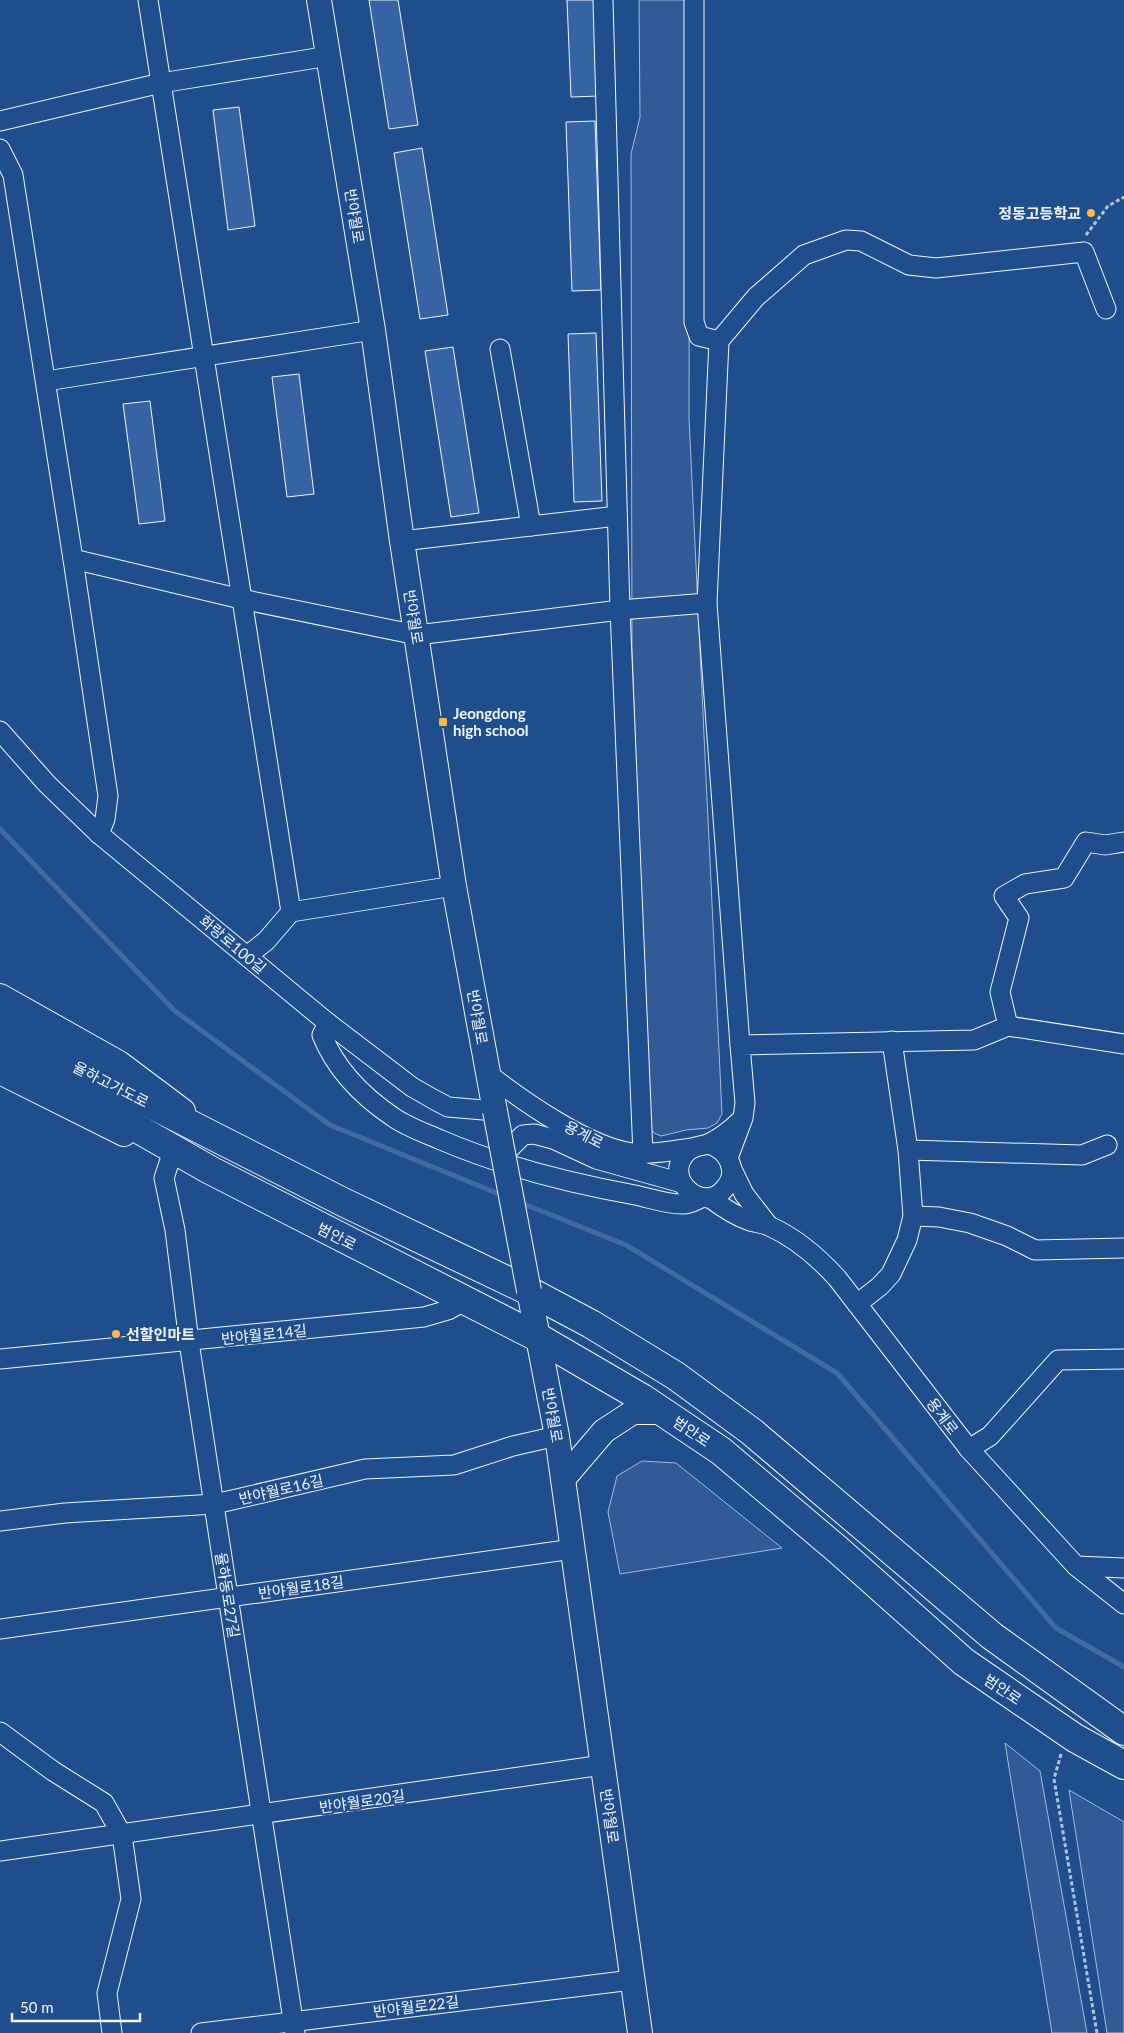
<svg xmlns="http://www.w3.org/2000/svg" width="1124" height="2033" viewBox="0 0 1124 2033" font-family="Lato,'Noto Sans KR',sans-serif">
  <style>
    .built { fill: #305b95; stroke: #a8bbd7 }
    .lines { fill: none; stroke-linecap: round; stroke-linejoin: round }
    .stream { stroke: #446ba0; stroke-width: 5 }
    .building { fill: #3563a3; stroke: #f2f6ff }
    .minor-casing { stroke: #f2f6ff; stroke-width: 21 }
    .major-casing { stroke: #f2f6ff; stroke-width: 26 }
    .highway-casing { stroke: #f2f6ff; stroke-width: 30 }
    .path { stroke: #b3c4dc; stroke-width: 3; stroke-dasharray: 4 2.5; stroke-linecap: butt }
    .minor { stroke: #1f4e8c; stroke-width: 19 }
    .major { stroke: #1f4e8c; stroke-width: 24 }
    .highway { stroke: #1f4e8c; stroke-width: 28 }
    .major-bridge-casing { stroke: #f2f6ff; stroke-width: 26; stroke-linecap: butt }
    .major-bridge { stroke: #1f4e8c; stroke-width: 24 }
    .poi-dot { fill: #ffb74d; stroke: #1f4e8c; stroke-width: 2 }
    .labels { text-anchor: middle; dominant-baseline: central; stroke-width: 4; stroke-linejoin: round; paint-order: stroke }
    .poi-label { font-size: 15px; font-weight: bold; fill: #f2f6ff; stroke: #1f4e8c; text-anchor: start }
    .street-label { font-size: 15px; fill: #f2f6ff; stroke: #1f4e8c }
  </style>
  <rect width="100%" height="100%" fill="#1f4e8c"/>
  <!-- built -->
  <g class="built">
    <polygon points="639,0 690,0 689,418 722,1114 717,1123 708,1128 686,1130 661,1136 654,1133 649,1126 632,648 631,154 640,117"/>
    <polygon points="642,1461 676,1463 782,1548 620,1574 608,1512 617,1476"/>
    <polygon points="1005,1743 1040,1771 1087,2033 1052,2033"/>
    <polygon points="1069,1790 1124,1822 1124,2033 1107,2033"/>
  </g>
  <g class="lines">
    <!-- stream -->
    <g class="stream">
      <polyline points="0,829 175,1011 330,1125 504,1196"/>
      <polyline points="519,1202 626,1245 837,1373 1056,1628 1124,1667"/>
    </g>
  </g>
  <!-- building -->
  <g class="building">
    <polygon points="369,0 398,0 418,125 389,129"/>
    <polygon points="567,0 595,0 599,96 571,97"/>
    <polygon points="239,107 255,226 228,230 213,110"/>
    <polygon points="595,121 601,290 572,291 566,122"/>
    <polygon points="422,148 448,315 420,319 394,153"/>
    <polygon points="596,333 602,501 574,502 568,334"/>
    <polygon points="453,347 479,513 451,517 425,351"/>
    <polygon points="299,374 314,494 287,497 272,377"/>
    <polygon points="150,401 165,521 139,524 123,404"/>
  </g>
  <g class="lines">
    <defs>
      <g id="minor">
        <polyline points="148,0 291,912"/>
        <polyline points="603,0 620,610 643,1154"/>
        <polyline points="694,0 694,322 699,336 719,341"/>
        <polyline points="0,121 161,83 329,56"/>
        <polyline points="0,149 13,175 73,559 241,599 417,635 620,610 707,603 719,341 756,297 804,255 846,240 861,241 909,265 936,268 1084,252 1106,309"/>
        <polyline points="500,349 531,526"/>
        <polyline points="46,381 373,330"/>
        <polyline points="402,541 617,516"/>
        <polyline points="73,559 108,796 105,819 99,834"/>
        <polyline points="707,603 740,1045"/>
        <polyline points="0,731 47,784 99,834 328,1023 412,1087 433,1099 448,1107 495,1111"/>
        <polyline points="247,956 266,941 291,912 454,886"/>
        <path d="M328 1023 322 1035C336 1070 362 1096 393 1117 407 1127 425 1133 441 1140 504 1167 568 1183 635 1195 650 1198 669 1205 684 1204 690 1204 696 1200 701 1198"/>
        <polyline points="1008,1026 1000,992 1019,918 1004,896 1025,884 1064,878 1086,842 1105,845 1124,842"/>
        <path d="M488 1074C523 1101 588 1147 632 1153 652 1155 673 1150 693 1148"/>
        <path d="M708 1144C728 1150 740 1171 725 1188 703 1216 662 1178 686 1153 693 1145 702 1147 710 1143 722 1137 732 1129 741 1120"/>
        <polyline points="908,1150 1082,1155 1107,1145"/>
        <polyline points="503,1155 523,1135 534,1134 553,1139 596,1159 682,1183"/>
        <polyline points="171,1157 164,1178 175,1230 189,1342 295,2033"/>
        <polyline points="728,1158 743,1118 745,1103 740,1045 974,1040 1008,1026 1124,1044"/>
        <polyline points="731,1167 744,1194 768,1225"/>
        <path d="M710 1198C722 1207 735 1216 750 1221 756 1223 763 1223 769 1226 796 1238 817 1256 837 1278L969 1449 1076 1566 1124 1604"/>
        <polyline points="913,1216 939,1217 970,1223 1007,1236 1035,1250 1124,1248"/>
        <polyline points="857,1304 880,1286 891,1274 907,1240 913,1216 908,1150 892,1041"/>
        <polyline points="0,1359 424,1317 448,1310 464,1301"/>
        <polyline points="969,1449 990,1436 1058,1360 1124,1359"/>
        <polyline points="0,1521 65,1513 215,1504 365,1469 454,1465 513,1446 557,1436"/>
        <polyline points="1076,1566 1124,1568"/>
        <polyline points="0,1629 573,1549"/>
        <polyline points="0,1732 53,1771 104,1803 122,1835 131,1899 107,1993 112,2033"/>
        <polyline points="0,1851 603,1765"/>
        <polyline points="201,2033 632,1980"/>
      </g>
      <g id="major">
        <polyline points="319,0 373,330 402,541 454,886 495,1111"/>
        <polyline points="0,996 119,1063 183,1111"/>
        <polyline points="0,1072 124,1134"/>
        <polyline points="529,1291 557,1436 640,2033"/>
        <polyline points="563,1479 604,1431 633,1412 663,1412"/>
      </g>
      <g id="highway">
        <polyline points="0,1024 50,1053 345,1203 529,1291 591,1324 676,1376 752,1432 992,1636 1124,1731"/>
        <polyline points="0,1050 210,1170 539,1338 642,1398 721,1451 837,1549 964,1662 1075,1738 1124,1765"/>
      </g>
    </defs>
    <!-- minor casing -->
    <use href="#minor" class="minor-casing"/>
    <!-- major casing -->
    <use href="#major" class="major-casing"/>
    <!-- highway casing -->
    <use href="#highway" class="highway-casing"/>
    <!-- path -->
    <g class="path">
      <polyline points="1086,235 1108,206 1124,197"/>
      <polyline points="1061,1754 1054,1779 1097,2033"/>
    </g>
    <!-- minor -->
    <use href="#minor" class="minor"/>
    <!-- major -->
    <use href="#major" class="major"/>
    <!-- highway -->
    <use href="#highway" class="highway"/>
    <defs>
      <polyline id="major-bridge" points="495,1111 529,1291"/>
    </defs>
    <!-- major-bridge casing -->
    <use href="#major-bridge" class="major-bridge-casing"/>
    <!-- major-bridge -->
    <use href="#major-bridge" class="major-bridge"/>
  </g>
  <!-- markers -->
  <g class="poi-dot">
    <circle cx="1091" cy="213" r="5"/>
    <rect x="438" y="717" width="10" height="10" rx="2.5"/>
    <circle cx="116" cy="1334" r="5"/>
  </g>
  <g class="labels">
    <!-- poi labels -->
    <g class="poi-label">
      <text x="1081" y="213" text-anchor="end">정동고등학교</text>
      <text x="453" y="713">Jeongdong<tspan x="453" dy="17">high school</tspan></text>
      <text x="126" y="1334">선할인마트</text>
    </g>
    <!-- street labels -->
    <g class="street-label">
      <text transform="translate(355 216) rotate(81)">반야월로</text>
      <text transform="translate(414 617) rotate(81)">반야월로</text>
      <text transform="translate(233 944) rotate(40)">화랑로100길</text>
      <text transform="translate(478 1017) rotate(80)">반야월로</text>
      <text transform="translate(111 1084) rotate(27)">율하고가도로</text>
      <text transform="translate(584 1134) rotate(27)">용계로</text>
      <text transform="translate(337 1236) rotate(27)">범안로</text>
      <text transform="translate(264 1334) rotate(-6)">반야월로14길</text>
      <text transform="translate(553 1415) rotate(80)">반야월로</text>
      <text transform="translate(943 1416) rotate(53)">용계로</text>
      <text transform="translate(692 1431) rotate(34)">범안로</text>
      <text transform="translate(281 1489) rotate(-13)">반야월로16길</text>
      <text transform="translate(301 1587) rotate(-8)">반야월로18길</text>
      <text transform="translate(228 1595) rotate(81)">율하동로27길</text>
      <text transform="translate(1003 1689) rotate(34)">범안로</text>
      <text transform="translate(362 1801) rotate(-8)">반야월로20길</text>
      <text transform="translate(610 1816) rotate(82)">반야월로</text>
      <text transform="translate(416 2006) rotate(-7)">반야월로22길</text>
    </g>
  </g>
  <!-- scale -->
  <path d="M12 2013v8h128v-8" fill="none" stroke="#f2f6ff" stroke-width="2.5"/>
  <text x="20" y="2013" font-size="15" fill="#f2f6ff" stroke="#1f4e8c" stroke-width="4" paint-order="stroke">50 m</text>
</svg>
